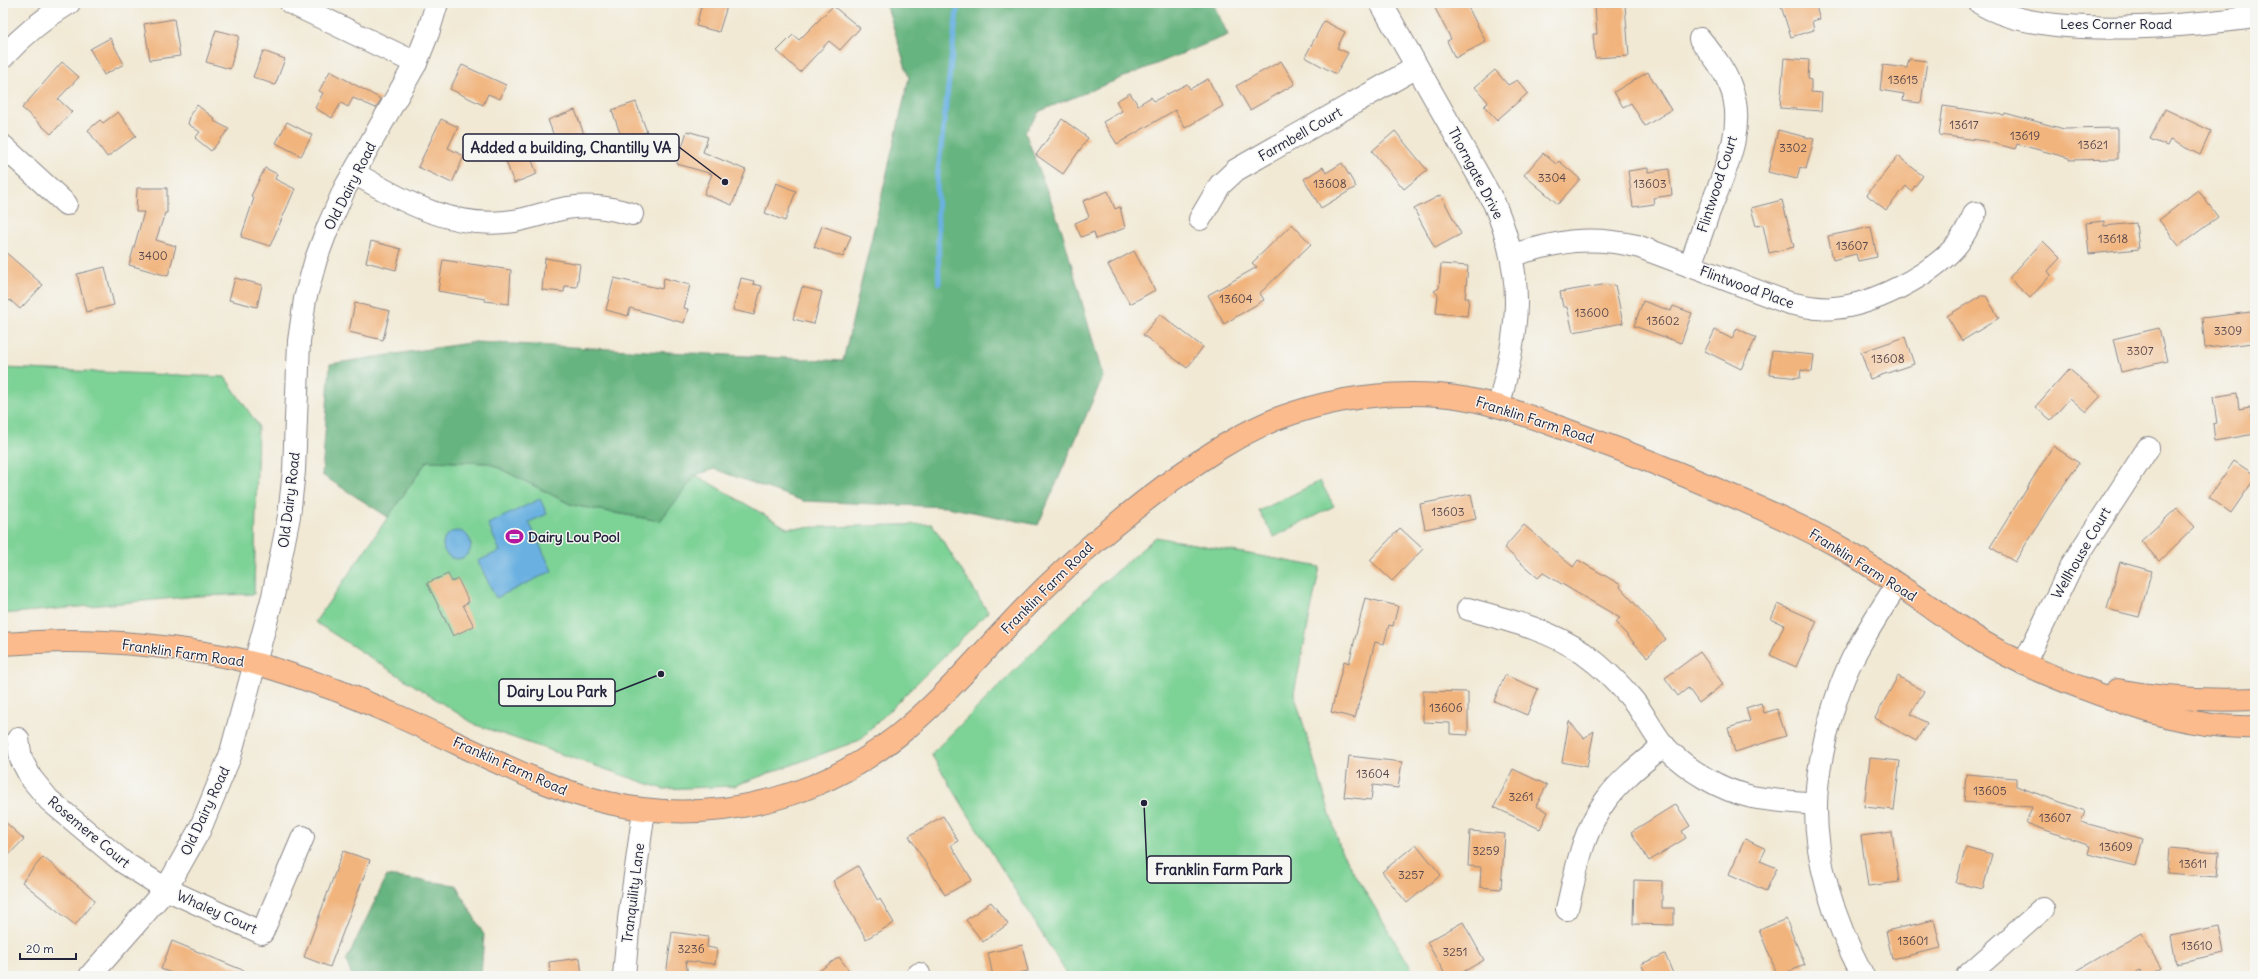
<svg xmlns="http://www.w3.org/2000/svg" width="2258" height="979" viewBox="0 0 2258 979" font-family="Delius,sans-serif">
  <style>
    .green { fill: #7dd296; stroke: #507a68 }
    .forest { fill: #66b47f; stroke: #446b5d }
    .water { fill: #6ab1e1; stroke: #466a8e }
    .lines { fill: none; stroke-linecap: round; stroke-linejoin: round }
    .stream { stroke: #6ab1e1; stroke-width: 5.5 }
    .building { fill: #f1b47d }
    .minor-casing { stroke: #8a8688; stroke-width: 24 }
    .major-casing { stroke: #8a8688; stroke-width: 24 }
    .minor { stroke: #fff; stroke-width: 22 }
    .major { stroke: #fbbb8c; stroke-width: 22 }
    .labels { text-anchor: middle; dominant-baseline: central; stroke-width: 3; stroke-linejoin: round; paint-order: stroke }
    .number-label { font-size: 12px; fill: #56464c }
    .street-label { font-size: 14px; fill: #22223b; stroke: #f6f6f2 }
    .poi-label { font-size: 14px; font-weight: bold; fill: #22223b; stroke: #f6f6f2; text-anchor: start }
    .leader { fill: none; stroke: #22223b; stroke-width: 1.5 }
    .callout-dot { fill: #22223b; stroke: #f6f6f2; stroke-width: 1.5 }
    .callout { fill: #f6f6f2; stroke: #22223b; stroke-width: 1.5 }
    .callout-label { font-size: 15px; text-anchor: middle; font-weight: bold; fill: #22223b }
  </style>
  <rect width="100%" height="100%" fill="#f6f6f2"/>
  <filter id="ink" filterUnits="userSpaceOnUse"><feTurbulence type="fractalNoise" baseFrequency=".025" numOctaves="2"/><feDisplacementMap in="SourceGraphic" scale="8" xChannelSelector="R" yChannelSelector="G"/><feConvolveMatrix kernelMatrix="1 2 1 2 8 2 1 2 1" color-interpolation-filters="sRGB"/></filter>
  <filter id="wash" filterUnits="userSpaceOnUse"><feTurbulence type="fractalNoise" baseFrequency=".012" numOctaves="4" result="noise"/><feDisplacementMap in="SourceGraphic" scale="16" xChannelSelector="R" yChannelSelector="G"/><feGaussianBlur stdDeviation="0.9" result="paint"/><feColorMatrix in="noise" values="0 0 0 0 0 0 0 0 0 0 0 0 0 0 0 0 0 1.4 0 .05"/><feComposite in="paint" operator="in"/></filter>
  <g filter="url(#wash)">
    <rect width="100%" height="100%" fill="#f1e9d4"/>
    <!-- green -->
    <g class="green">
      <polygon points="3,368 225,377 258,425 254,594 197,596 3,614"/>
      <polygon points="427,461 489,463 572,505 660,521 696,475 787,528 932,524 988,612 860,740 734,786 663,789 476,725 315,622"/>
      <polygon points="1320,481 1334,506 1274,537 1259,511"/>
      <polygon points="1156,537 1320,567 1294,693 1341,851 1416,976 1068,976 931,754 1098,587"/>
    </g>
    <!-- forest -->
    <g class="forest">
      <polygon points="886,3 1213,3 1228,35 1040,111 1025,132 1062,231 1103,377 1038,525 947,507 803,501 714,469 696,475 660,521 572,505 489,463 427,461 388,517 322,475 330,364 475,342 843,361 909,78"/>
      <polygon points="387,876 456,885 484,935 481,976 352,976 346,961"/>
    </g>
    <!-- water -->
    <g class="water">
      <polygon points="540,499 547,514 529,522 552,571 496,598 478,561 500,551 488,524"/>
      <circle cx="457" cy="545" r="14"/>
    </g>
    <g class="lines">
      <!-- stream -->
      <polyline class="stream" points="939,283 937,181 958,3"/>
    </g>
    <g id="blocks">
      <!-- building -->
      <g class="building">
        <polygon points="702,3 728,3 719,32 696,26"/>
        <polygon points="1446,3 1466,3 1486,42 1455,58 1447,41 1451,39 1435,8"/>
        <polygon points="1780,3 1815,3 1820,19 1812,21 1814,30 1791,37"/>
        <polygon points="1625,5 1629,56 1595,58 1593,34 1597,34 1595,7"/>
        <polygon points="833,6 860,28 840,50 829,41 800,72 777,51 793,35 799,40"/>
        <polygon points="174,19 180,56 150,60 144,24"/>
        <polygon points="1324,21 1345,32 1337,48 1348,53 1336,74 1305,57"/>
        <polygon points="216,30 239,36 230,69 206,62"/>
        <polygon points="110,38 124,64 104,75 90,49"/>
        <polygon points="263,51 285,59 275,85 253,77"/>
        <polygon points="1784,58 1809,60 1808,79 1811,80 1811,92 1822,93 1821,111 1780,108"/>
        <polygon points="1909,59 1927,61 1921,103 1903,101 1904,94 1880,90 1883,65 1907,68"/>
        <polygon points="1281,61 1295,84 1250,110 1236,86"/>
        <polygon points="62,62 79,77 58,99 72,112 51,134 22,108"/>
        <polygon points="462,65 506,85 500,99 488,94 483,105 450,89"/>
        <polygon points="1495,70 1508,85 1517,80 1528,93 1497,120 1484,106 1488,102 1475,87"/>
        <polygon points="330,71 381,99 376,108 353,98 348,107 341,103 332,118 315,108 323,93 319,91"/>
        <polygon points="1648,72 1671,110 1645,126 1631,103 1623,107 1614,92"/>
        <polygon points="1208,79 1223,106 1185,128 1175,110 1117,144 1103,122 1122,111 1116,101 1130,93 1138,105 1151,97 1154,101 1187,84 1190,89"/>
        <polygon points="636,102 647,132 637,135 638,140 624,145 612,110"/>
        <polygon points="197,105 215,119 214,121 229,129 211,151 195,138 200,132 188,124 191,113"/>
        <polygon points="1943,106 2004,115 2005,113 2064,129 2118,128 2118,159 2069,160 2069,158 2017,144 2015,149 1985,141 1939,135"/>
        <polygon points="2165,109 2211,131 2200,155 2170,140 2167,146 2150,139"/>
        <polygon points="575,110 588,145 561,155 548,120"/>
        <polygon points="118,112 136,136 107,157 88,130 100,120 103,123"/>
        <polygon points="441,119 458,127 448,148 464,156 452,183 418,167"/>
        <polygon points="1062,119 1088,138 1063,174 1036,155"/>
        <polygon points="287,122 312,135 301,156 276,143"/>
        <polygon points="1778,130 1814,139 1806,169 1800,167 1797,179 1768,172"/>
        <polygon points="687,131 708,137 703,152 746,170 732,205 704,194 712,174 677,164"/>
        <polygon points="1395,131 1427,170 1404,189 1372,151"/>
        <polygon points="523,136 537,174 514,183 500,145"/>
        <polygon points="1543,153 1556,164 1559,161 1580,179 1558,204 1524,175"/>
        <polygon points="1898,156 1923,176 1911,191 1906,186 1886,210 1867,195"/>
        <polygon points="1342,163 1356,187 1321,208 1304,179 1323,167 1326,173"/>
        <polygon points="265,168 277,174 275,179 295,189 270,246 241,237 254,198 251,196"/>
        <polygon points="1648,168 1648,172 1669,169 1672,195 1653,198 1654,204 1633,207 1628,171"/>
        <polygon points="776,183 796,191 785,221 765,213"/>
        <polygon points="137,188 167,188 167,213 165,213 156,240 176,246 168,276 129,265 144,212 136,212"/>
        <polygon points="2198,190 2218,217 2179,246 2159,220"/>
        <polygon points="1108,191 1115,209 1120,207 1125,228 1096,239 1094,232 1081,237 1075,223 1089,217 1083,201"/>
        <polygon points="1441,195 1461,234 1435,248 1414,209"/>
        <polygon points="1782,200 1794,247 1769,253 1763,225 1756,226 1751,208"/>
        <polygon points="2104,221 2104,226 2136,223 2139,249 2089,254 2086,223"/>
        <polygon points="1292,224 1311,244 1260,293 1264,300 1224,324 1208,295 1257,267 1252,263"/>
        <polygon points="822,226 851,236 843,257 814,247"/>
        <polygon points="1871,227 1877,257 1858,261 1856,254 1833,260 1828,236"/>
        <polygon points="371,241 401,249 396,270 366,262"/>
        <polygon points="2043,241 2060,258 2048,271 2051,275 2030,298 2009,278"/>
        <polygon points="3,250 43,285 20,309 10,300 3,307"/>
        <polygon points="1134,251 1155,290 1130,304 1108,265"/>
        <polygon points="545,258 580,264 577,287 565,286 564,292 542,290"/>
        <polygon points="443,260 511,270 509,304 485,301 485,299 438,291"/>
        <polygon points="1441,264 1468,266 1465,298 1469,298 1467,316 1436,313 1438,295 1434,291 1439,288"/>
        <polygon points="105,267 114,305 86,312 77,274"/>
        <polygon points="235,278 262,285 257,307 229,300"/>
        <polygon points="614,278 662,289 664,278 690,285 684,308 688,309 684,323 630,308 628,316 606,310"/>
        <polygon points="741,278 754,281 753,284 762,286 754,315 733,310"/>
        <polygon points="1608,284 1609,286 1615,285 1623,323 1573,332 1567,307 1563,307 1560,292"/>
        <polygon points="802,287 822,292 814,324 793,319"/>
        <polygon points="1980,296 1986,296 1999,318 1962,341 1947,316"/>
        <polygon points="1643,301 1671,311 1673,306 1692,313 1681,343 1634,326"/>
        <polygon points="355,303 390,311 383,340 349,332"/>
        <polygon points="2251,312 2254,343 2205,348 2202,318"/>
        <polygon points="1160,314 1203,347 1187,368 1143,335"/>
        <polygon points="1737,328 1756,338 1741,369 1705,351 1715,330 1732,339"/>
        <polygon points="2159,328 2167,361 2121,372 2113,339"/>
        <polygon points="1905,337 1914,364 1870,379 1861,352"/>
        <polygon points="1772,351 1814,355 1812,372 1801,370 1800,378 1769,375"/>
        <polygon points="2069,369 2101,396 2086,412 2070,398 2051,420 2035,407"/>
        <polygon points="2237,393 2239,409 2250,407 2255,434 2215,441 2213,424 2217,423 2213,397"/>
        <polygon points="2053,446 2079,463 2050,505 2015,562 1990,547"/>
        <polygon points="2234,461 2255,475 2255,478 2231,513 2209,497"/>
        <polygon points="1471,494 1476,519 1425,529 1420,504"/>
        <polygon points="2177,508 2195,527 2159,561 2141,541"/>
        <polygon points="1524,525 1573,567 1578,560 1621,585 1620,587 1666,639 1647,657 1615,622 1620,618 1543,573 1538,578 1504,548"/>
        <polygon points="1400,528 1423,549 1392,581 1370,560"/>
        <polygon points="2120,562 2152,571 2139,617 2107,609"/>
        <polygon points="448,574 452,582 458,579 469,602 463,605 474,626 453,636 427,583"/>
        <polygon points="1365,598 1398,606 1393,626 1389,625 1384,644 1375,642 1355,718 1331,712 1344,661 1349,663"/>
        <polygon points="1778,604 1817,621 1796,667 1770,655 1784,625 1771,619"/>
        <polygon points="1700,652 1723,684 1699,703 1688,688 1678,696 1665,678"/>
        <polygon points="1505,675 1538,689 1527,715 1494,701"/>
        <polygon points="1898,676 1924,691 1911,714 1927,723 1916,741 1875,718"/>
        <polygon points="1423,691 1468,692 1468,735 1450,734 1450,723 1423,722"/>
        <polygon points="1761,703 1764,713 1777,709 1786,736 1735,752 1728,728 1750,721 1746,708"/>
        <polygon points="1569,721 1584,738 1594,731 1587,767 1562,762"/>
        <polygon points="1349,756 1402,762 1398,788 1373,785 1371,800 1344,797"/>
        <polygon points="1870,758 1900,761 1894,810 1864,807"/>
        <polygon points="1513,769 1547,785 1536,806 1548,812 1540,829 1494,807"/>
        <polygon points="1966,774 2016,778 2016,786 2085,811 2081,822 2143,839 2136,866 2088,854 2090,846 2026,823 2032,807 1964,802"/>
        <polygon points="1676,804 1690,826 1682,831 1686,838 1649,861 1631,832"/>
        <polygon points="943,816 958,841 951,845 972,880 945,895 909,836"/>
        <polygon points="3,820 24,839 3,861"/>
        <polygon points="1470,831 1505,834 1501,889 1480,887 1481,867 1468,866"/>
        <polygon points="1892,832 1899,882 1868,886 1861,836"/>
        <polygon points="1745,839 1766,849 1760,861 1777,868 1766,891 1729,874"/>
        <polygon points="1416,844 1441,875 1407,903 1382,872"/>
        <polygon points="1966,847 1992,854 1983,889 1956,883"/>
        <polygon points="2169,848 2219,852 2217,877 2167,873"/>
        <polygon points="343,851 370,860 330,967 304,957"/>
        <polygon points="43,857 95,900 75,925 22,882"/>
        <polygon points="858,866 878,901 880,899 894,923 866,939 833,881"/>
        <polygon points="1634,880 1662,881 1662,908 1674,908 1674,925 1633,924"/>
        <polygon points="991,902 1008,924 983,942 966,920"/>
        <polygon points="1786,919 1805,965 1778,976 1759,930"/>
        <polygon points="1934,920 1941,948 1892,959 1886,931"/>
        <polygon points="1463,922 1484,960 1456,976 1446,976 1427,942"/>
        <polygon points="2219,926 2224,953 2176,963 2171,936"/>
        <polygon points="672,932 708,937 707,947 717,949 715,964 686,961 688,976 666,976"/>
        <polygon points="2141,933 2161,968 2148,976 2143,976 2139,970 2130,976 2068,976"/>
        <polygon points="172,941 257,976 179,976 161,969"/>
        <polygon points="1022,945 1028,971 1005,976 993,976 988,953"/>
        <polygon points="1665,954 1674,976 1647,976 1641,964"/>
        <polygon points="839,957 853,976 812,976"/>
        <polygon points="580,958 582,976 550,976 549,962"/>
      </g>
    </g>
  </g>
  <g filter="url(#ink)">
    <use href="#blocks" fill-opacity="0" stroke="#8a8688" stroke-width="1"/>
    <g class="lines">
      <defs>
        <g id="minor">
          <polyline points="291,3 416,63"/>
          <path d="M1381 3 1494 203C1527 281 1518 326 1499 406"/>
          <path d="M1980 3C2038 41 2186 26 2255 17"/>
          <path d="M3 57C23 35 44 18 69 3"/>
          <polyline points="3,146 66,204"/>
          <path d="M354 173C405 202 452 230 514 221 532 218 549 211 567 208 590 204 610 208 632 214"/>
          <polyline points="1200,219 1220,185 1236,170 1417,67"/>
          <path d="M1512 255C1561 241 1587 235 1637 246L1789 303C1804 306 1819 310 1834 308 1873 305 1929 276 1955 247 1964 237 1969 225 1975 213"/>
          <path d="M1690 266C1696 249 1702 231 1708 214 1723 175 1748 127 1730 85 1723 67 1711 53 1700 39"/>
          <path d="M1468 609C1507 620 1548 629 1583 653 1601 666 1618 682 1632 699 1644 713 1652 732 1664 746 1687 770 1720 790 1752 797 1773 801 1795 802 1816 804"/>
          <polyline points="2024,664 2073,563 2148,448"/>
          <polyline points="18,739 21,759 31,778 49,800 123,862 166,889 262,933 303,837"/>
          <path d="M1567 909C1576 872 1582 832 1606 800 1622 778 1644 762 1664 745"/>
          <polyline points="90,976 166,889 200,829 230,756 273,596 289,516 294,471 299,341 305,299 316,259 328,227 345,188 416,63 428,33 437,3"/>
          <polyline points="624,976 629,919 644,810"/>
          <polyline points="917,976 919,974"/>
          <path d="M1863 976C1836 924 1815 864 1816 805 1816 782 1821 758 1826 736 1833 706 1842 677 1857 650 1869 628 1883 606 1897 585"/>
          <polyline points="1967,976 2043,909"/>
        </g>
        <g id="major">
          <path d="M3 644C24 643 45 641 66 641 119 641 175 647 228 657 264 664 301 678 336 690 355 697 374 706 393 714 528 773 620 840 774 799 888 768 944 693 1020 613 1067 564 1117 521 1171 481 1205 457 1240 433 1279 418 1330 399 1385 391 1439 395 1490 399 1536 419 1583 436 1630 453 1677 472 1723 492 1761 508 1800 525 1836 545 1887 574 1933 611 1983 642 2015 661 2050 676 2085 689 2141 710 2195 729 2255 727"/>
          <path d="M2117 690C2163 699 2208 701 2255 699"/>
        </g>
      </defs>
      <!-- minor casing -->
      <use href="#minor" class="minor-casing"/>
      <!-- major casing -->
      <use href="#major" class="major-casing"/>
      <!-- minor -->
      <use href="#minor" class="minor"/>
      <!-- major -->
      <use href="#major" class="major"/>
    </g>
  </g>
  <!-- icons -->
  <defs>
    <symbol id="stadium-bare" viewBox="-9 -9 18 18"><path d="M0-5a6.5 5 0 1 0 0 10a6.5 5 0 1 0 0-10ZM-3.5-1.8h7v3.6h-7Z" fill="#b5179e" stroke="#f6f6f2" stroke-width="2.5" paint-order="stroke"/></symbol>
  </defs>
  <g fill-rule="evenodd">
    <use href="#stadium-bare" x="502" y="524" width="25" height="25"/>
  </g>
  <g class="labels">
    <!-- number labels -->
    <g class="number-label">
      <text x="1903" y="79">13615</text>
      <text x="1964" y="124">13617</text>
      <text x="2025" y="135">13619</text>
      <text x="2093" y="144">13621</text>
      <text x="1793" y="147">3302</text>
      <text x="1552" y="177">3304</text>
      <text x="1330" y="183">13608</text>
      <text x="1650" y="183">13603</text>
      <text x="2113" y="238">13618</text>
      <text x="1852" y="245">13607</text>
      <text x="153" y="255">3400</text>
      <text x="1236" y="298">13604</text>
      <text x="1592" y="312">13600</text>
      <text x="1663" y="320">13602</text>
      <text x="2228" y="330">3309</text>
      <text x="2140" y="350">3307</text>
      <text x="1888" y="358">13608</text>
      <text x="1448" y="511">13603</text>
      <text x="1446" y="707">13606</text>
      <text x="1373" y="773">13604</text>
      <text x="1990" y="790">13605</text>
      <text x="1521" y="796">3261</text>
      <text x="2055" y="817">13607</text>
      <text x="2116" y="846">13609</text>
      <text x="1486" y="850">3259</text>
      <text x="2193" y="863">13611</text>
      <text x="1411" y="874">3257</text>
      <text x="1913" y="940">13601</text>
      <text x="2197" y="945">13610</text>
      <text x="691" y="948">3236</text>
      <text x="1455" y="951">3251</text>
    </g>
    <!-- street labels -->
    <g class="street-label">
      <text x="2116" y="24">Lees Corner Road</text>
      <text transform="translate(1300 134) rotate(-30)">Farmbell Court</text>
      <text transform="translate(1476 173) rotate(62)">Thorngate Drive</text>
      <text transform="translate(1717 184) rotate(-72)">Flintwood Court</text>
      <text transform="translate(350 186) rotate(-63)">Old Dairy Road</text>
      <text transform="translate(1747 287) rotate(20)">Flintwood Place</text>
      <text transform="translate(1535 420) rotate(18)">Franklin Farm Road</text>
      <text transform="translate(289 500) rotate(-83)">Old Dairy Road</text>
      <text transform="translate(2081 553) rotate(-60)">Wellhouse Court</text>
      <text transform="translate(1863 565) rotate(32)">Franklin Farm Road</text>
      <text transform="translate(1047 588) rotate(-45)">Franklin Farm Road</text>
      <text transform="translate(183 653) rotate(8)">Franklin Farm Road</text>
      <text transform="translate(510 766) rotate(24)">Franklin Farm Road</text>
      <text transform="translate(205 811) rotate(-65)">Old Dairy Road</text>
      <text transform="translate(89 832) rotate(40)">Rosemere Court</text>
      <text transform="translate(633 893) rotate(-83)">Tranquility Lane</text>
      <text transform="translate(217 912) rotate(24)">Whaley Court</text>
    </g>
    <!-- poi labels -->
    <g class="poi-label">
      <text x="528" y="537">Dairy Lou Pool</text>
    </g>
  </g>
  <!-- callouts -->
  <path class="leader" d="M725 182L679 147M661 674L615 692M1144 803L1147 870"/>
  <g class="callout-dot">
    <circle cx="725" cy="182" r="4"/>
    <circle cx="661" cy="674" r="4"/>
    <circle cx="1144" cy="803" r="4"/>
  </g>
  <g class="callout">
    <rect x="463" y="134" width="216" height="27" rx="4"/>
    <rect x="499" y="679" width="116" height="27" rx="4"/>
    <rect x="1147" y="856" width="144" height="27" rx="4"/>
  </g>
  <g class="callout-label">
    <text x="571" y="153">Added a building, Chantilly VA</text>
    <text x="557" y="697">Dairy Lou Park</text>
    <text x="1219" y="875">Franklin Farm Park</text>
  </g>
  <!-- margin -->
  <rect width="2258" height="979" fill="none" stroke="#f6f6f2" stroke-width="16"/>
  <!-- scale -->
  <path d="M20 953v6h56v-6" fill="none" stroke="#22223b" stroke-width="2"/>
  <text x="26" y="953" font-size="12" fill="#22223b" stroke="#f6f6f2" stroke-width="3" paint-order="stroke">20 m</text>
</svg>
